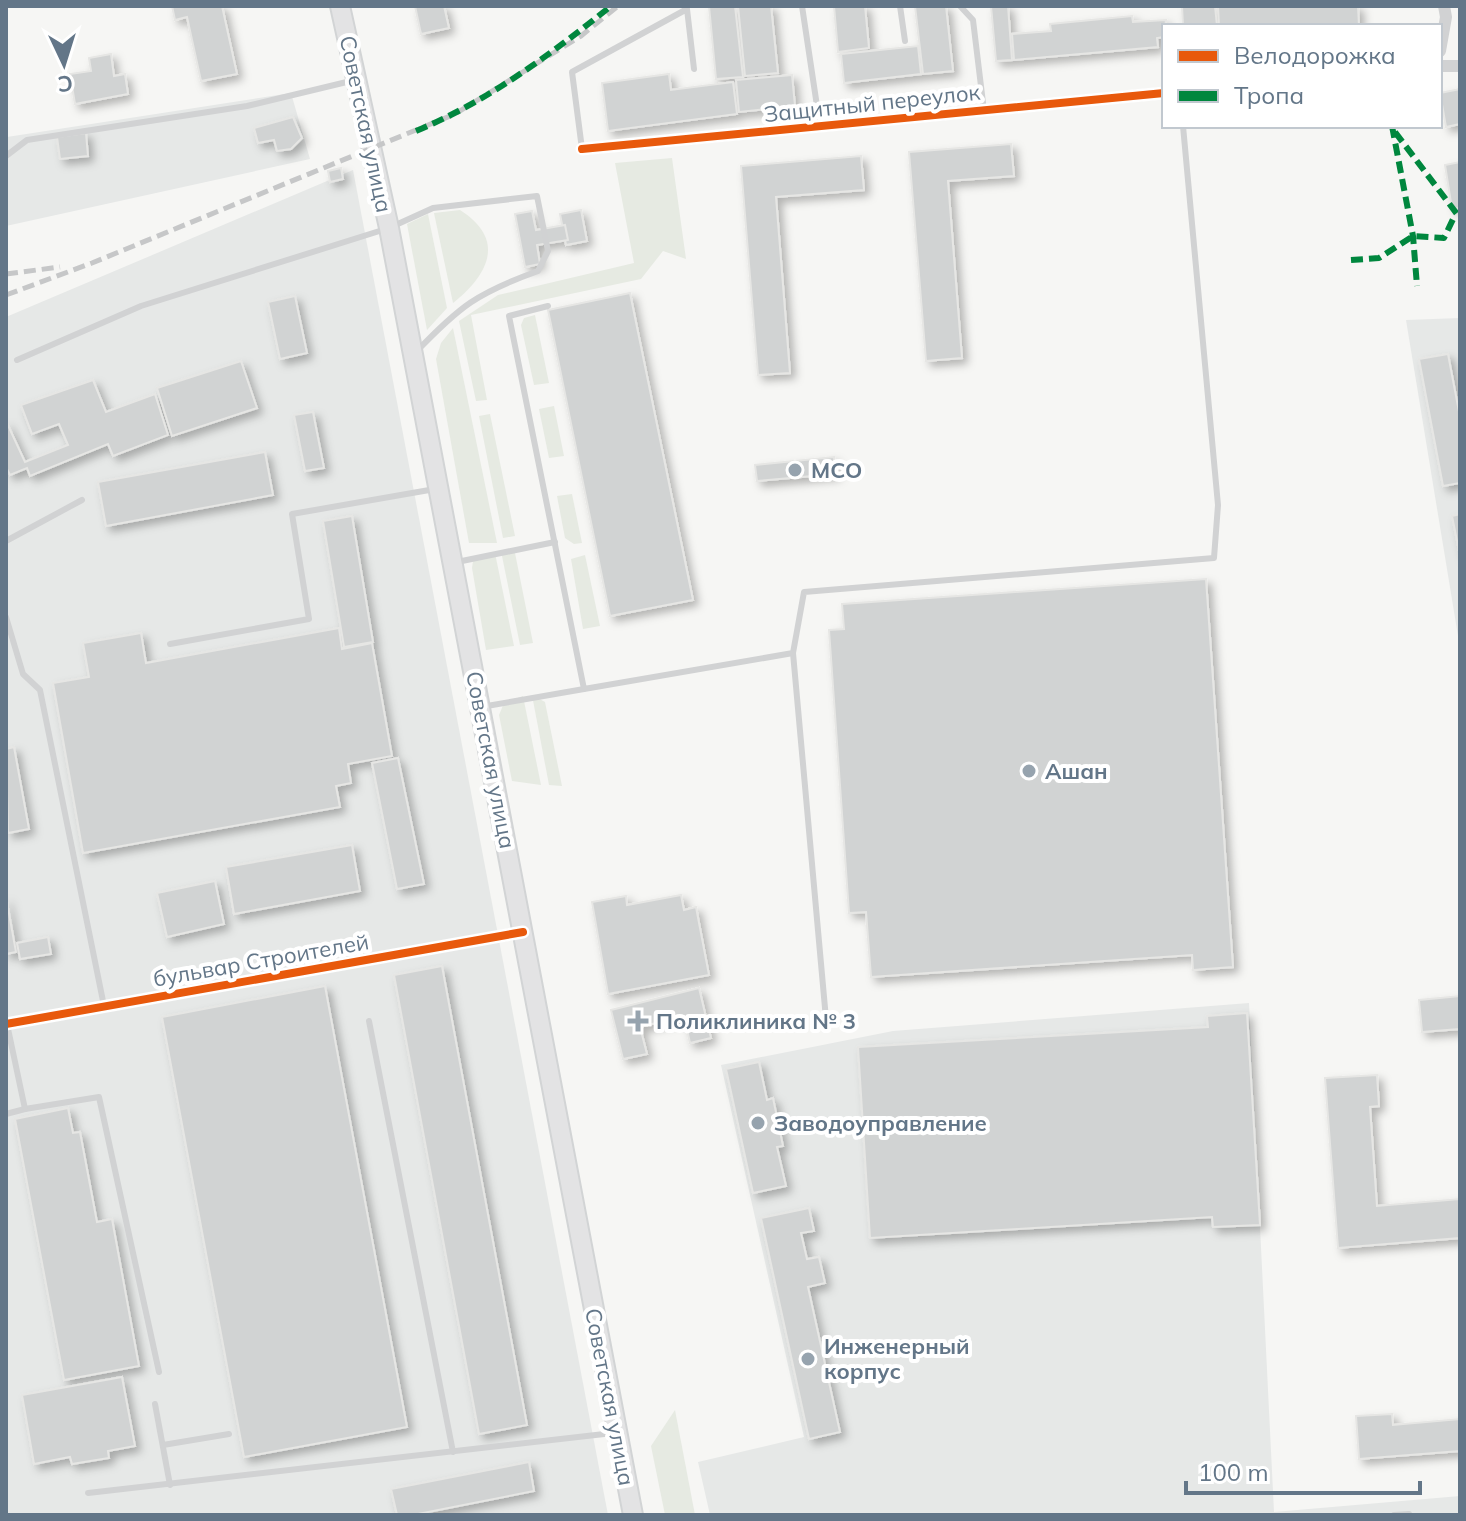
<svg xmlns="http://www.w3.org/2000/svg" width="1466" height="1521" viewBox="0 0 1466 1521" font-family="Mulish,sans-serif">
  <style>
    .built { fill: #e6e8e7 }
    .green { fill: #e6eae2 }
    .building { fill: #d1d3d3; stroke: #e6e6e4; stroke-width: 2; filter: url(#shadow) }
    .lines { fill: none; stroke-linecap: round; stroke-linejoin: round }
    .secondary-casing { stroke: #d2d4d5; stroke-width: 22 }
    .service { stroke: #d1d2d3; stroke-width: 6 }
    .minor { stroke: #d1d2d3; stroke-width: 12 }
    .secondary { stroke: #e3e3e4; stroke-width: 18 }
    .rail { stroke: #c6c7c8; stroke-width: 5; stroke-dasharray: 12 6; stroke-linecap: butt }
    .quiet { stroke: #00873e; stroke-width: 6; stroke-dasharray: 12 6; stroke-linecap: butt }
    .cycleway-casing { stroke: #fff; stroke-width: 13 }
    .cycleway { stroke: #e8590c; stroke-width: 8 }
    .poi-dot { fill: #96a3ae; stroke: #fff; stroke-width: 3 }
    .labels { text-anchor: middle; dominant-baseline: central; stroke-width: 8; stroke-linejoin: round; paint-order: stroke }
    .street-label { font-size: 22px; fill: #637688; stroke: #fff }
    .poi-label { font-size: 22px; font-weight: bold; fill: #637688; stroke: #fff; text-anchor: start }
  </style>
  <defs>
    <filter id="shadow"><feDropShadow dx="5" dy="5" stdDeviation="4" flood-color="#0004"/></filter>
  </defs>
  <rect width="100%" height="100%" fill="#f6f6f4"/>
  <!-- built -->
  <g class="built">
    <polygon points="291,93 310,159 6,226 7,137"/>
    <polygon points="353,170 608,1515 6,1515 6,317"/>
    <polygon points="1460,318 1460,648 1406,320"/>
    <polygon points="1249,1003 1274,1512 1460,1496 1460,1515 710,1515 698,1462 804,1437 721,1065 893,1031"/>
  </g>
  <!-- green -->
  <g class="green">
    <polygon points="672,158 686,259 663,251 641,279 471,315 487,400 476,401 459,321 498,295 634,263 615,163"/>
    <path d="M460 210C507 240 488 275 453 303L434 213Z"/>
    <polygon points="428,214 447,308 427,330 407,224"/>
    <polygon points="535,315 549,383 534,385 521,325 524,318"/>
    <polygon points="453,328 497,543 469,543 436,359 441,343"/>
    <polygon points="554,406 564,456 549,458 539,409"/>
    <polygon points="490,414 515,536 503,538 479,416"/>
    <polygon points="572,494 582,543 574,544 565,538 557,496"/>
    <polygon points="514,548 533,643 520,645 501,551"/>
    <polygon points="495,553 514,646 486,650 472,568 473,561"/>
    <polygon points="585,555 600,626 583,629 571,559"/>
    <polygon points="532,695 545,702 562,786 549,785"/>
    <polygon points="523,696 541,785 512,781 499,715 504,703"/>
    <polygon points="675,1410 695,1515 665,1515 651,1446"/>
  </g>
  <!-- building -->
  <g class="building">
    <polygon points="172,6 222,6 237,74 201,81 187,17 175,20"/>
    <polygon points="415,6 444,6 449,28 421,34"/>
    <polygon points="709,6 735,6 743,77 716,79"/>
    <polygon points="738,6 771,6 778,73 745,76"/>
    <polygon points="834,6 865,6 869,48 838,52"/>
    <polygon points="915,6 946,6 953,71 923,74"/>
    <polygon points="991,6 1008,6 1012,60 996,61"/>
    <polygon points="1182,6 1215,6 1217,26 1183,26"/>
    <polygon points="1218,6 1358,6 1359,26 1219,26"/>
    <polygon points="1132,16 1133,22 1166,20 1164,37 1157,38 1158,47 1014,60 1012,34 1051,31 1050,24"/>
    <polygon points="918,46 921,74 844,83 841,54"/>
    <polygon points="111,54 114,76 125,74 128,94 75,104 70,74 91,71 89,58"/>
    <polygon points="669,74 671,90 733,82 737,114 608,131 602,83"/>
    <polygon points="792,75 795,106 739,112 736,80"/>
    <polygon points="1460,89 1460,124 1446,127 1440,93"/>
    <polygon points="293,117 302,138 291,149 277,151 274,140 258,143 254,128"/>
    <polygon points="86,133 88,156 60,159 57,137"/>
    <polygon points="1011,144 1014,176 948,181 962,358 926,361 909,152"/>
    <polygon points="861,156 864,190 776,197 790,373 758,375 741,166"/>
    <polygon points="1460,162 1460,208 1452,209 1445,165"/>
    <polygon points="341,168 343,179 330,182 328,171"/>
    <polygon points="581,210 587,241 566,245 560,214"/>
    <polygon points="532,211 536,230 565,225 568,240 537,245 540,264 525,267 515,214"/>
    <polygon points="630,293 693,600 610,616 548,310"/>
    <polygon points="295,296 307,353 280,359 268,302"/>
    <polygon points="1448,354 1460,417 1460,483 1443,486 1419,359"/>
    <polygon points="241,361 257,408 172,436 157,388"/>
    <polygon points="93,380 106,412 155,394 168,435 113,456 108,444 30,476 27,468 10,475 6,467 6,421 25,462 68,445 59,424 32,434 21,405"/>
    <polygon points="313,412 324,468 305,471 294,415"/>
    <polygon points="265,452 273,495 106,526 98,482"/>
    <polygon points="834,457 835,474 757,481 755,465"/>
    <polygon points="1460,514 1460,556 1452,516"/>
    <polygon points="352,516 373,642 344,647 323,521"/>
    <polygon points="1206,579 1233,967 1193,970 1192,955 871,977 866,912 849,913 829,630 844,629 842,604"/>
    <polygon points="339,628 342,649 372,643 392,756 348,764 351,783 336,786 340,807 83,853 53,683 89,677 83,643 141,633 146,663"/>
    <polygon points="14,747 29,829 8,833 6,749"/>
    <polygon points="398,758 424,884 397,889 372,763"/>
    <polygon points="352,845 360,891 234,914 226,867"/>
    <polygon points="215,881 224,924 167,937 157,893"/>
    <polygon points="681,895 684,910 696,907 709,975 608,994 592,902 626,896 627,905"/>
    <polygon points="6,897 16,952 6,954"/>
    <polygon points="48,937 51,954 20,959 17,943"/>
    <polygon points="442,966 527,1425 479,1434 394,975"/>
    <polygon points="325,986 407,1427 244,1457 162,1017"/>
    <polygon points="699,988 711,1038 690,1043 684,1016 640,1027 647,1054 623,1059 611,1010"/>
    <polygon points="1460,996 1460,1029 1422,1032 1419,1000"/>
    <polygon points="1247,1013 1260,1225 1213,1227 1212,1217 870,1238 858,1047 1208,1027 1207,1016"/>
    <polygon points="759,1062 767,1100 773,1098 783,1146 777,1147 786,1186 753,1193 726,1069"/>
    <polygon points="1377,1075 1379,1106 1370,1107 1377,1206 1460,1199 1460,1238 1338,1248 1325,1078"/>
    <polygon points="68,1108 73,1133 80,1132 97,1222 112,1219 139,1366 64,1380 15,1119"/>
    <polygon points="809,1208 814,1231 801,1233 807,1259 819,1257 825,1283 808,1287 840,1432 809,1439 761,1218"/>
    <polygon points="122,1377 135,1446 108,1451 109,1458 72,1464 70,1457 34,1464 22,1395"/>
    <polygon points="1392,1414 1393,1425 1460,1419 1460,1451 1359,1459 1356,1416"/>
    <polygon points="529,1462 534,1491 413,1515 397,1515 391,1489"/>
  </g>
  <g class="lines">
    <defs>
      <polyline id="secondary" points="340,6 389,228 633,1515"/>
    </defs>
    <!-- secondary casing -->
    <use href="#secondary" class="secondary-casing"/>
    <!-- service -->
    <g class="service">
      <polyline points="802,6 820,126"/>
      <polyline points="900,6 905,41"/>
      <polyline points="960,6 973,20 984,111"/>
      <polyline points="582,149 572,72 687,9 694,69"/>
      <polyline points="6,156 27,140 247,106 355,80"/>
      <polyline points="548,306 509,316 584,689 793,653 804,592 1214,558 1218,505 1183,126"/>
      <path d="M17 360 141 306 389 228 433 208 537 196 548 251 538 271C477 293 460 306 416 352"/>
      <polyline points="6,541 82,500"/>
      <polyline points="457,562 555,542"/>
      <polyline points="6,617 23,674 40,690 104,1006"/>
      <polyline points="170,644 309,619 292,514 435,489"/>
      <polyline points="793,653 826,1019"/>
      <polyline points="481,707 584,689"/>
      <polyline points="369,1021 453,1452"/>
      <polyline points="7,1024 25,1109 99,1097 159,1372"/>
      <polyline points="6,1114 25,1109"/>
      <polyline points="155,1404 170,1485"/>
      <polyline points="163,1445 229,1434"/>
      <polyline points="88,1493 613,1433"/>
      <polyline points="1394,1515 1409,1514"/>
    </g>
    <!-- minor -->
    <g class="minor">
      <polyline points="1440,51 1446,17 1444,6"/>
      <polyline points="1440,66 1460,66"/>
      <polyline points="582,149 1164,93"/>
      <polyline points="6,1024 523,932"/>
    </g>
    <!-- secondary -->
    <use href="#secondary" class="secondary"/>
    <!-- rail -->
    <g class="rail">
      <polyline points="6,274 60,267"/>
      <polyline points="6,295 92,263 455,114 581,36 618,6"/>
    </g>
    <!-- quiet -->
    <g class="quiet">
      <polyline points="1392,126 1413,236 1417,286"/>
      <path d="M416 131C488 101 550 55 611 6"/>
      <polyline points="1395,132 1460,218"/>
      <polyline points="1351,260 1379,258 1413,236 1444,238 1455,215"/>
    </g>
    <defs>
      <g id="cycleway">
        <polyline points="582,149 1164,93"/>
        <polyline points="6,1024 523,932"/>
      </g>
    </defs>
    <!-- cycleway casing -->
    <use href="#cycleway" class="cycleway-casing"/>
    <!-- cycleway -->
    <use href="#cycleway" class="cycleway"/>
  </g>
  <!-- markers -->
  <g class="poi-dot">
    <circle cx="795" cy="470" r="8"/>
    <circle cx="1029" cy="771" r="8"/>
    <path d="M634 1009h8v8h8v8h-8v8h-8v-8h-8v-8h8z"/>
    <circle cx="758" cy="1123" r="8"/>
    <circle cx="808" cy="1359" r="8"/>
  </g>
  <g class="labels">
    <!-- street labels -->
    <g class="street-label">
      <text transform="translate(872 103) rotate(-6)">Защитный переулок</text>
      <text transform="translate(366 124) rotate(78)">Советская улица</text>
      <text transform="translate(491 760) rotate(79)">Советская улица</text>
      <text transform="translate(261 960) rotate(-10)">бульвар Строителей</text>
      <text transform="translate(610 1397) rotate(79)">Советская улица</text>
    </g>
    <!-- poi labels -->
    <g class="poi-label">
      <text x="811" y="470">МСО</text>
      <text x="1045" y="771">Ашан</text>
      <text x="656" y="1021">Поликлиника № 3</text>
      <text x="774" y="1123">Заводоуправление</text>
      <text x="824" y="1346">Инженерный<tspan x="824" dy="25">корпус</tspan></text>
    </g>
  </g>
  <!-- border -->
  <rect width="1466" height="1521" fill="none" stroke="#637688" stroke-width="16"/>
  <!-- legend -->
  <rect x="1162" y="24" width="280" height="104" fill="#ffffff" stroke="#c1c8cf" stroke-width="2"/>
  <rect x="1178" y="50" width="40" height="12" fill="#e8590c" stroke="#c1c8cf" stroke-width="2"/>
  <text x="1234" y="64" font-size="24" fill="#637688">Велодорожка</text>
  <rect x="1178" y="90" width="40" height="12" fill="#00873e" stroke="#c1c8cf" stroke-width="2"/>
  <text x="1234" y="104" font-size="24" fill="#637688">Тропа</text>
  <!-- north arrow -->
  <g transform="translate(64 64) rotate(176)" stroke="#ffffff" stroke-width="6" paint-order="stroke">
  <path d="M0-6L14 30L0 20L-14 30Z" fill="#637688"/>
  <text y="-12" font-size="22" font-weight="bold" text-anchor="middle" fill="#637688">С</text>
  </g>
  <!-- scale -->
  <path d="M1186 1481v12h234v-12" fill="none" stroke="#637688" stroke-width="4"/>
  <text x="1198" y="1481" font-size="24" fill="#637688" stroke="#ffffff" stroke-width="6" paint-order="stroke">100 m</text>
</svg>
